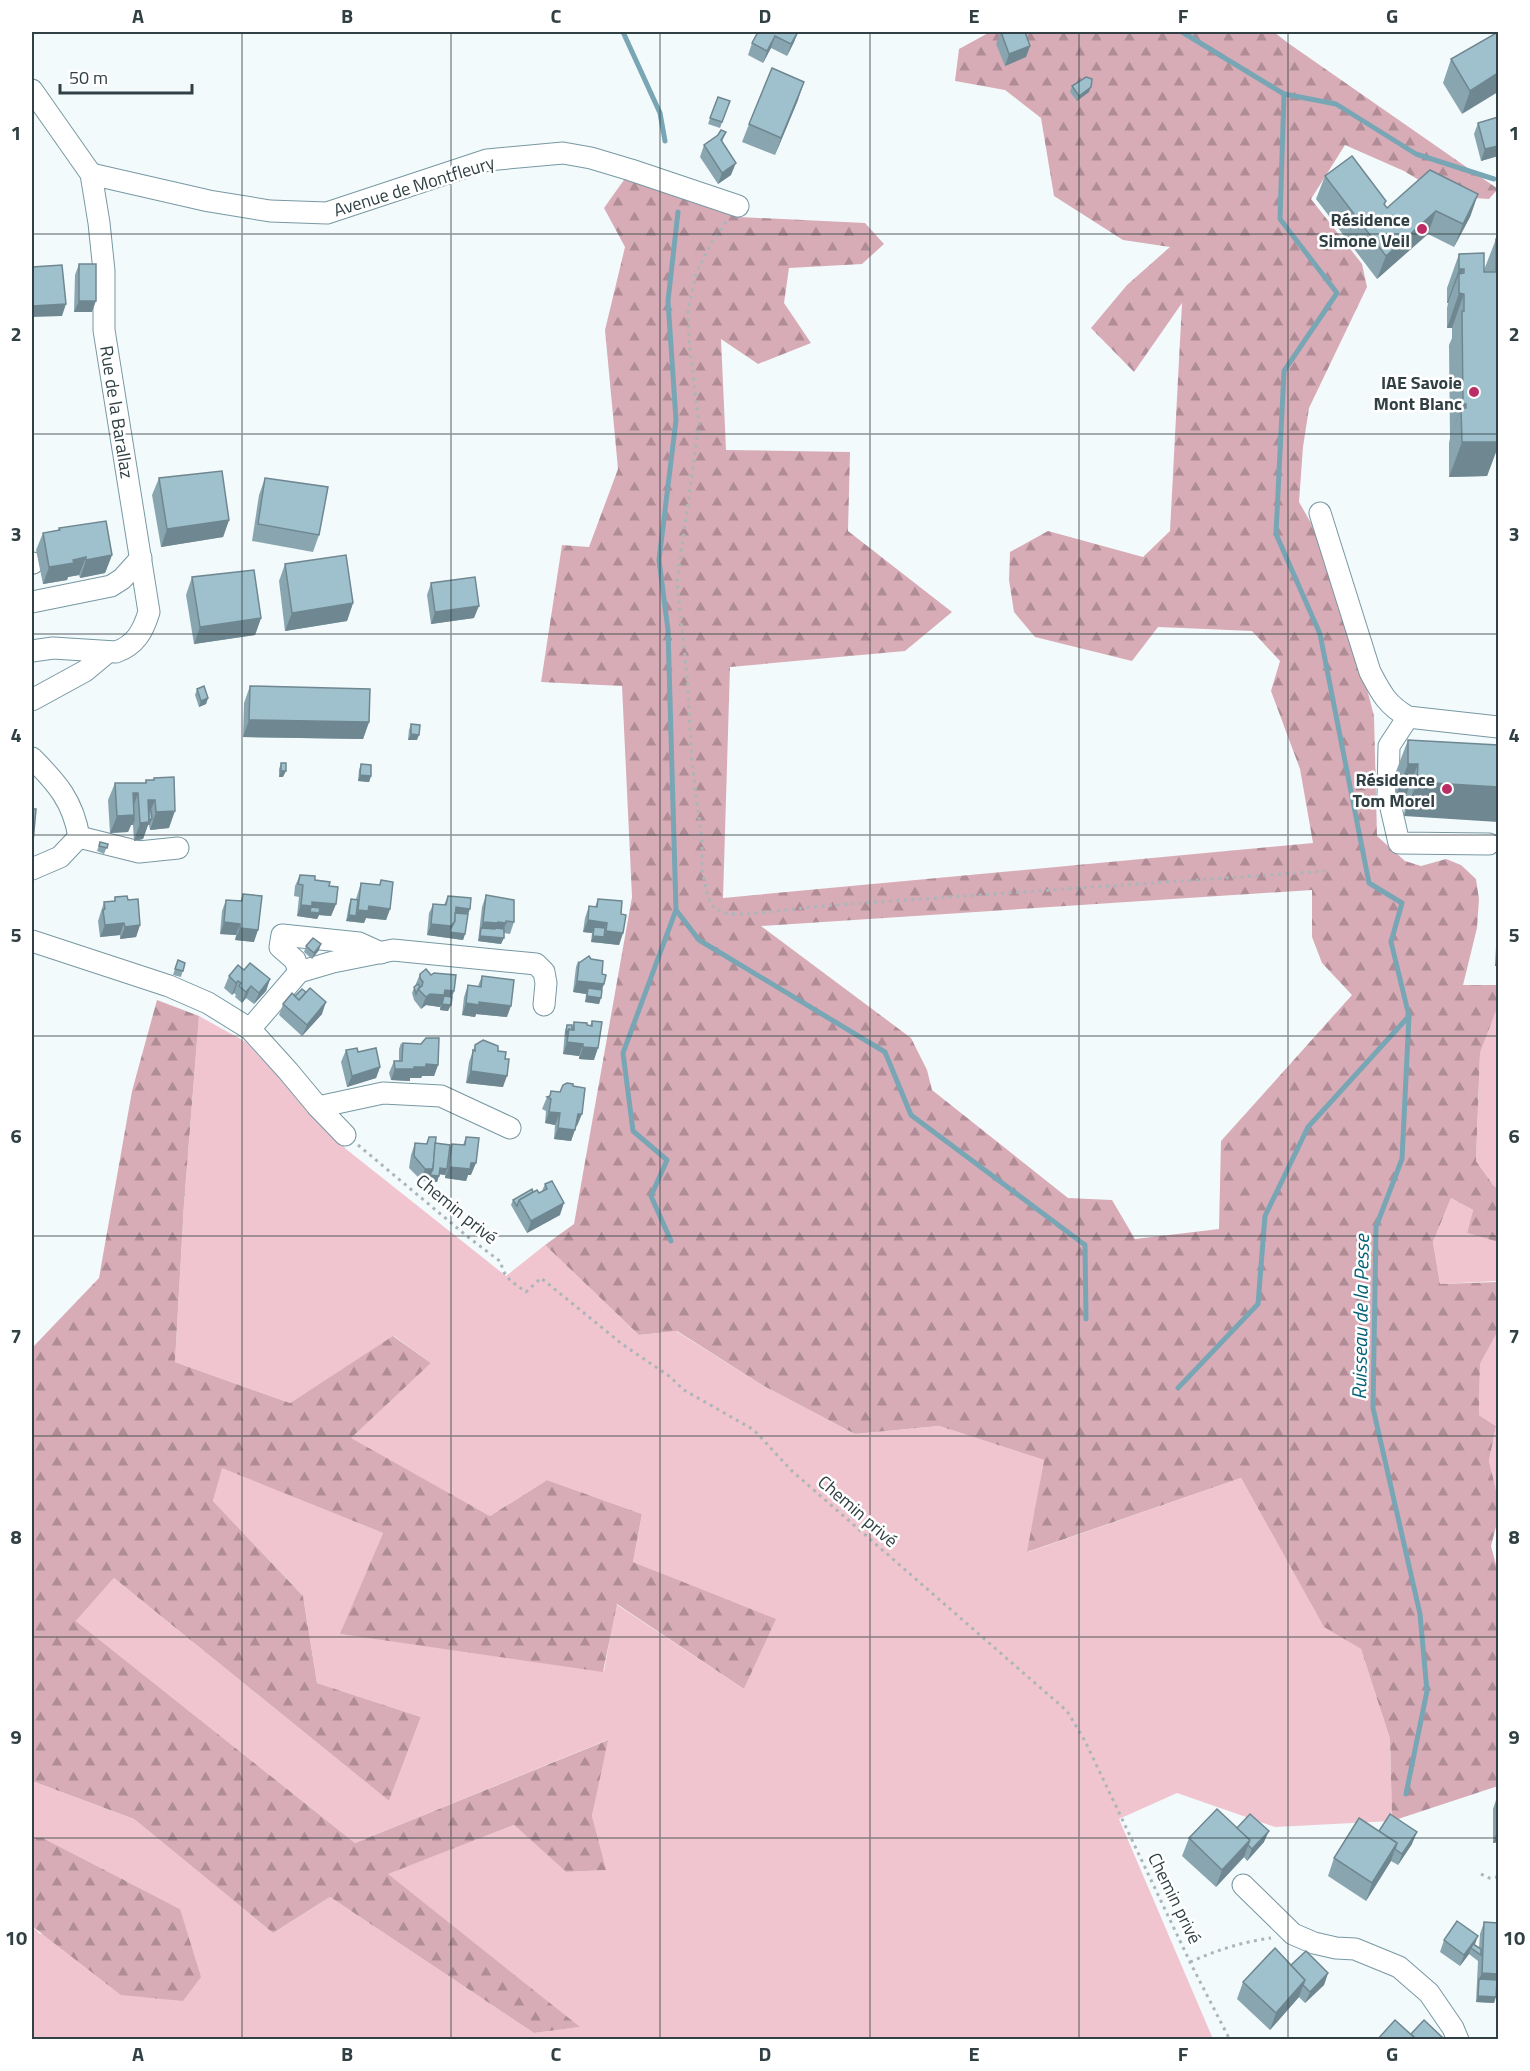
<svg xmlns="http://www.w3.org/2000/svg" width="1530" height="2071" viewBox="0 0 1530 2071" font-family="'Titillium Web',sans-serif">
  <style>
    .grass { fill: #f1c5d0 }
    .forest { fill: url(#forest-firs); fill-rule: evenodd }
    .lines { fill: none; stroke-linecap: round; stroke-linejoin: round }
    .stream { stroke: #79a6b5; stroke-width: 5 }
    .minor-casing { stroke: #7798a3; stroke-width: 23 }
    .path { stroke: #acb6b9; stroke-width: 3; stroke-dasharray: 3 4.5; stroke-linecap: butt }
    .minor { stroke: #fff; stroke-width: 21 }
    .wall { fill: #89a6b0 }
    .shaded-wall { fill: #6f8790 }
    .building { fill: #9fc1cd; stroke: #6f8790; stroke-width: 1.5 }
    .grid { fill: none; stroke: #314044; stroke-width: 1.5; stroke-opacity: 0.55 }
    .poi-dot { fill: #ba2e65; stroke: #fff; stroke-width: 2 }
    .labels { text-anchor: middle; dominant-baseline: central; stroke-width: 5; stroke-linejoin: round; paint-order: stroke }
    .street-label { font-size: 18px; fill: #314044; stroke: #fff }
    .poi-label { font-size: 18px; font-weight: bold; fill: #314044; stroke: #fff; text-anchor: end }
    .water-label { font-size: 20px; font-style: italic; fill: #026177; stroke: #fff }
    .neatline { fill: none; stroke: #314044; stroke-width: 2 }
    .grid-label { font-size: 20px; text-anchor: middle; font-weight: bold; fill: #314044 }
  </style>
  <defs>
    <pattern id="forest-firs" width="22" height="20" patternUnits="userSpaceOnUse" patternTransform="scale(1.5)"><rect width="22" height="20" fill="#d8acb7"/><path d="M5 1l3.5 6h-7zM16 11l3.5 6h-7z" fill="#b08d96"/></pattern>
  </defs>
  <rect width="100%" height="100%" fill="#f3fafc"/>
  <!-- grass -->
  <g class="grass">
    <polygon points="1498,1006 1498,1188 1494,1186 1476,1161 1480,1053"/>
    <polygon points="199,1016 246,1042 346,1149 506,1276 545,1245 639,1335 676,1331 762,1385 855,1434 939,1426 1044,1460 1028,1552 1241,1478 1324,1626 1361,1649 1390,1739 1392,1821 1275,1827 1177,1793 1119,1819 1213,2039 32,2040 32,1926 40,1934 180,1909 43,1838 32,1838 32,1781 134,1819 273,1933 330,1897 534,2033 579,2027 387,1874 514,1825 566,1872 605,1870 592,1816 607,1740 355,1843 76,1621 114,1578 389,1801 421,1717 317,1683 303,1596 213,1501 221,1467 383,1533 341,1634 604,1671 616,1604 744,1689 775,1620 633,1562 642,1514 547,1480 490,1516 350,1438 431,1363 394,1336 290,1403 175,1362 184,1204"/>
    <polygon points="1451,1198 1473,1210 1467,1233 1498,1242 1498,1281 1440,1284 1433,1242"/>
    <polygon points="1498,1331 1498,1498 1489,1461 1496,1426 1479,1415 1480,1364"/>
  </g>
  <!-- forest -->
  <g class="forest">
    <path d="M990 32H1274L1288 43 1498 189 1489 199 1445 196 1404 171 1345 145 1311 199 1362 264 1367 287 1309 408 1303 447 1299 502 1323 544 1350 623 1374 716 1377 836 1405 861 1421 866 1446 859 1461 865 1476 879 1479 899 1477 928 1463 985H1498V1006L1480 1053 1476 1161 1494 1186 1498 1188V1242L1467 1233 1473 1210 1451 1198 1433 1242 1440 1284 1498 1282V1331L1480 1364 1479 1415 1496 1426 1489 1461 1498 1498V1519L1491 1546 1498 1572V1786L1392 1821 1390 1739 1361 1649 1324 1627 1241 1478 1027 1552 1044 1460 939 1426 855 1434 762 1385 677 1331 639 1335 545 1245 574 1224 632 897 622 686 541 682 562 545 589 547 618 469 605 330 625 247 604 208 631 170 739 217 865 223 884 244 862 264 789 268 784 303 811 343 758 364 721 339 726 450 850 452 848 531 952 612 905 651 730 667 723 898 1313 843 1300 769 1271 691 1280 661 1252 631 1158 627 1132 661 1035 637 1014 612 1009 580 1010 552 1048 531 1143 557 1170 531 1182 303 1134 372 1091 328 1127 285 1170 247 1123 240 1054 196 1041 118 1005 90 955 81 959 49ZM1312 890V937L1322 963 1352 995 1221 1141 1219 1229 1135 1239 1112 1200 1068 1198 932 1090 927 1070 911 1038 761 926Z"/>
    <polygon points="157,1000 199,1016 184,1204 175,1362 290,1403 393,1336 431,1363 351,1438 490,1516 547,1480 642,1514 633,1562 776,1619 744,1689 617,1604 603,1672 340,1634 383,1533 222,1468 213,1501 303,1596 317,1683 421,1717 389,1801 114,1578 76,1621 355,1843 608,1740 592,1816 606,1870 566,1872 514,1825 388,1874 580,2027 534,2033 330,1897 273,1933 134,1819 32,1781 32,1348 99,1278 132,1091"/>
    <polygon points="32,1838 43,1838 180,1909 201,1977 183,2001 121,1995 32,1926"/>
  </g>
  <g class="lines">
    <!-- stream -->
    <g class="stream">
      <polyline points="623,32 660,113 665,141"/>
      <polyline points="1182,32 1284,94 1280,219 1337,293 1284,371 1276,534 1320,634 1369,883 1402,903 1391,942 1409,1016 1402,1159 1376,1227 1373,1408 1420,1614 1427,1691 1406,1794"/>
      <polyline points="1284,94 1336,104 1416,154 1494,179"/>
      <polyline points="678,212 668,301 676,420 659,560 668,630 676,910 699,940 885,1052 911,1115 1085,1245 1086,1319"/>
      <polyline points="671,1241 651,1196 667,1160 633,1131 623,1053 676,910"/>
      <polyline points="1178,1388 1258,1304 1265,1216 1308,1127 1409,1016"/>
    </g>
    <defs>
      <g id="minor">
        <path d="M32 90 91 174 99 223 104 271V330L149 612C143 631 136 645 116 652L53 648 32 651"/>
        <polyline points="91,174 209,201 270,211 327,213 487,160 563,153 591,158 631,170 738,206"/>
        <path d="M1320 513 1370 672C1381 693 1387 705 1408 717L1498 727"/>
        <polyline points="32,563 33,563"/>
        <polyline points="32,602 111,586 122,579 141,558"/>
        <polyline points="32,700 85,671 108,652"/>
        <polyline points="1408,717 1389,746 1388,795 1399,843 1489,844"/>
        <path d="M32 758C57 783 73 801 79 837"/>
        <polyline points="79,837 139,852 178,848"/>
        <polyline points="32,869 60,857 79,837"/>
        <polyline points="32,941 169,986 208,1003 250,1029 288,1071 318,1107 345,1135"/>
        <polyline points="299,972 295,960 280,947 282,935 359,943 381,953"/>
        <polyline points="250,1029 299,972 333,962 393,950 536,964 544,972 546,983 544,1005"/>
        <polyline points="318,1107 383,1093 441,1096 510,1128"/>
        <polyline points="1243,1885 1293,1934 1314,1943 1336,1948 1355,1949 1399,1967 1429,1993 1453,2028 1458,2040"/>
      </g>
    </defs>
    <!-- minor casing -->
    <use href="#minor" class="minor-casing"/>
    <!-- path -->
    <g class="path">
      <polyline points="726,222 710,245 696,274 688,311 689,342 699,423 677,582 687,676 692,764 702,840 702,871 708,897 714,908 728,914 746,914 835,905 1326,871"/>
      <path d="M358 1145 468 1237 501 1262C503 1278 514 1283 526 1292L541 1278 622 1344 669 1376 684 1390 754 1430 792 1471 1067 1711 1085 1741 1190 1962 1230 2040"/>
      <polyline points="1481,1874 1489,1878 1498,1877"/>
      <path d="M1190 1962C1217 1950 1242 1942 1271 1938"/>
    </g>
    <!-- minor -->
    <use href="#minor" class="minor"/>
  </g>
  <!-- wall -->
  <g class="wall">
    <polygon points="758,32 798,32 794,42 787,56 771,48 763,63 748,55 752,43"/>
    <polygon points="1001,32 1030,46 1026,57 1005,66 996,44"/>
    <polygon points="1498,32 1462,114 1443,83 1451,59"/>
    <polygon points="1072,86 1089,92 1077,101 1070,92"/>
    <polygon points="718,97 730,101 720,128 708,124"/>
    <polygon points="798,100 775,155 742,142 749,124"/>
    <polygon points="1498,117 1498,156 1481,161 1474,134 1478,123"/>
    <polygon points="726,132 722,142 731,175 718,184 700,157 704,145"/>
    <polygon points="1325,176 1385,205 1387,208 1478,194 1470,217 1454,247 1428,234 1377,279 1316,199"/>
    <polygon points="1496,239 1498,239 1498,453 1497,453 1497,450 1487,476 1449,477 1449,443 1450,438 1449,345 1452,338 1452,328 1447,328 1447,308 1448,303 1447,303 1447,288 1459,254 1484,270"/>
    <polygon points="79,264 92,312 74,312 75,275"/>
    <polygon points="159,478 229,520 223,537 161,547 152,495"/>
    <polygon points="265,478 319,535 313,552 252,541 259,495"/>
    <polygon points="59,528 112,555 105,573 80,578 79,575 68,577 67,580 43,584 36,550 43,533 58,530"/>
    <polygon points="285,564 353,603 347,621 285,631 279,581"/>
    <polygon points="192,577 261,618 255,635 194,644 186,595"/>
    <polygon points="431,583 474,618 431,624 427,595"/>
    <polygon points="250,686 369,722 363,739 243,737 244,703"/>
    <polygon points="197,689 208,698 206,704 199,707 195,695"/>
    <polygon points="411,724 417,740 408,740 409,730"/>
    <polygon points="1408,740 1498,745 1404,816 1405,798 1395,798 1395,774"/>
    <polygon points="281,763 283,777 279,777 279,769"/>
    <polygon points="361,764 371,776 369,782 358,781 359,770"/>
    <polygon points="154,778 169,828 150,830 149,825 148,825 143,839 134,841 133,825 131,825 128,832 110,833 108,800 115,783 145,783 146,780 153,780"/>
    <polygon points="100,842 108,844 104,854 97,851"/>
    <polygon points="300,875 329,886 336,904 331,916 319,915 317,919 297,916 299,897 294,896 295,886"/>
    <polygon points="381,880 390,909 386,920 366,918 364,923 346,921 349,905 351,899 356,899 361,883 379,885"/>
    <polygon points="243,894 254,942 235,940 236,935 220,934 222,911 226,900 241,900"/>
    <polygon points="486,895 514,922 510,934 504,933 501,944 478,941 482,907"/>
    <polygon points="448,896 468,914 465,934 463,940 427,935 429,913 432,907 433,904 444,905"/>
    <polygon points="115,897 128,900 140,925 136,937 120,939 120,935 100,937 98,921 104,902 114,901"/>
    <polygon points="598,899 621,914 623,933 619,945 591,942 592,933 583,932 585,918 589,906 595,907"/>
    <polygon points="1498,941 1498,966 1495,966 1496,947"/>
    <polygon points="306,946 319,950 312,959 304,952"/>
    <polygon points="178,960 185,963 181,977 173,975"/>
    <polygon points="578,961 602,974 602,990 599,1004 585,1002 586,994 573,992 576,967"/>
    <polygon points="244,970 270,979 266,991 254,1004 246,998 242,1003 235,997 236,995 234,993 232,995 224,988 229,976"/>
    <polygon points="420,974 431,975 454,991 448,1011 440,1010 440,1006 440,1007 426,1005 421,1009 414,1000 412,993"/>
    <polygon points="482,976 507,1017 476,1014 475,1017 462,1015 464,997 468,985 478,986"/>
    <polygon points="295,996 322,1014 302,1036 279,1015 283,1004"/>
    <polygon points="592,1021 594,1060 579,1059 579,1056 563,1054 565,1030 567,1025 572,1028 574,1022 590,1026"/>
    <polygon points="401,1043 438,1065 434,1076 422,1076 421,1078 410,1078 410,1081 391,1080 389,1073 394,1061 399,1061 399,1049"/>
    <polygon points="475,1045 498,1051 503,1087 466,1083 469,1062"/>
    <polygon points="346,1050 358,1052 380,1067 376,1078 347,1087 341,1062"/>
    <polygon points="551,1091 577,1126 576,1126 571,1141 554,1139 555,1125 545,1123 546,1111 542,1109 547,1097 550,1096"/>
    <polygon points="429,1137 435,1143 449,1150 452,1144 463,1145 466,1137 471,1175 468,1175 466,1181 445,1178 445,1175 439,1174 437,1182 421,1180 409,1168 411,1155 415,1143 426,1144"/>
    <polygon points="545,1184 560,1215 527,1233 511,1205 513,1200 533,1192 539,1193 542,1191"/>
    <polygon points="1497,1797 1498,1797 1498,1842 1493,1843 1493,1809"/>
    <polygon points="1237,1828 1264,1842 1247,1861 1244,1857 1216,1887 1182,1856 1189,1838"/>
    <polygon points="1379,1831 1412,1844 1398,1865 1391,1861 1366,1901 1328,1876 1334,1858"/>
    <polygon points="1484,1922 1498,1986 1497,1986 1494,2003 1476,2002 1478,1961 1469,1954 1460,1966 1440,1952 1444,1940 1475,1945 1479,1948 1480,1934"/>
    <polygon points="1291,1965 1328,1973 1324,1985 1305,2003 1299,1997 1270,2030 1237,1999 1243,1982"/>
  </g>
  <!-- shaded-wall -->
  <g class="shaded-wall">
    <polygon points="798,32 794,42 787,56 791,44"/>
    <polygon points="775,36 771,48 763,63 767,51"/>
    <polygon points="1030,46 1026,57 1005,66 1009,54"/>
    <polygon points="1498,73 1498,92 1462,114 1470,91"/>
    <polygon points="804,82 798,100 775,155 781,138"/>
    <polygon points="1091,87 1089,92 1077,101 1079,96"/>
    <polygon points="1498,146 1498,156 1481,161 1485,149"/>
    <polygon points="736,163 731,175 718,184 722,173"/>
    <polygon points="1478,194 1470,217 1454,247 1463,224"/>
    <polygon points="1436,211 1428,234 1377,279 1386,256"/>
    <polygon points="1459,269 1464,269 1459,282 1459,274 1448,303 1447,303"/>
    <polygon points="1459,293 1464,294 1452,328 1447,328"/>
    <polygon points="79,301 96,301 92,312 74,312"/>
    <polygon points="66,304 62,316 32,317 32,306"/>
    <polygon points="1463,404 1466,404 1461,417 1461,408 1450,438"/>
    <polygon points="1462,442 1498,442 1498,446 1487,476 1449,477"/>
    <polygon points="229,520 223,537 161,547 167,529"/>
    <polygon points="112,555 105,573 80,578 86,560"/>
    <polygon points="86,557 79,575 68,577 67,580 43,584 49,567"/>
    <polygon points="353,603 347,621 285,631 292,613"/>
    <polygon points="479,606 474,618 431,624 435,612"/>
    <polygon points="261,618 255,635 194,644 200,627"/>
    <polygon points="208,698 206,704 199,707 201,701"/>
    <polygon points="249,720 369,722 363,739 243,737"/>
    <polygon points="411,734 419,735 417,740 408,740"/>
    <polygon points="1408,764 1418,764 1405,798 1395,798"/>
    <polygon points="281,771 286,771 283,777 279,777"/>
    <polygon points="360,775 371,776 369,782 358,781"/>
    <polygon points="1417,782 1498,787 1498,822 1404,816"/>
    <polygon points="133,793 138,793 132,811"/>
    <polygon points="148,800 155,800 148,817"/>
    <polygon points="175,811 169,828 150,830 156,812"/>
    <polygon points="134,815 135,819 133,825 131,825 128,832 110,833 117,816"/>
    <polygon points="152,819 149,825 148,825 143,839 134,841 140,823 144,820"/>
    <polygon points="312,902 336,904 331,916 319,915 317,919 297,916 301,905"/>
    <polygon points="369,906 390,909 386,920 366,918 364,923 346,921 349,915 356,916 358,910"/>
    <polygon points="456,907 470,909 466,920 453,919"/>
    <polygon points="588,920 607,923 602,934 594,927 592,933 583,932"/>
    <polygon points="455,921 465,934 463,940 427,935 431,924"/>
    <polygon points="224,922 240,924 236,935 220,934"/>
    <polygon points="483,922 498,922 506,923 502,934 481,928"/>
    <polygon points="124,923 120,935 100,937 105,925"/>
    <polygon points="140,925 136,937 120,939 125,927"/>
    <polygon points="240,928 258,930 254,942 235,940"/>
    <polygon points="606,931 623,933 619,945 602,943"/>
    <polygon points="480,936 504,938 501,944 478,941"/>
    <polygon points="593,936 604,937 602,943 591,942"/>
    <polygon points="321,944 319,950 312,959 314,953"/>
    <polygon points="1498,957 1498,966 1495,966"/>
    <polygon points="270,979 266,991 254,1004 259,993"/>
    <polygon points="238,981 234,993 232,995 236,983"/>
    <polygon points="577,981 604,984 600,996 588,988 586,994 573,992"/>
    <polygon points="251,986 246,998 242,1003 246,992"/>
    <polygon points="445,990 454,991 449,1003 443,1000 440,1007 426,1005 421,1009 426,997 430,994"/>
    <polygon points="587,996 601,998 599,1004 585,1002"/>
    <polygon points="326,1002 322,1014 302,1036 307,1025"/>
    <polygon points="479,1002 511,1006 507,1017 476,1014 475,1017 462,1015 466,1003"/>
    <polygon points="442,1004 451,1005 448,1011 440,1010"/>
    <polygon points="567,1042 583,1044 579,1056 563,1054"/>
    <polygon points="583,1047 598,1048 594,1060 579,1059"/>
    <polygon points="426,1064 438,1065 434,1076 422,1076 421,1078 410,1078 410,1081 391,1080 395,1069 414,1067"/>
    <polygon points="380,1067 376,1078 347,1087 352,1076"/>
    <polygon points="471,1071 507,1076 503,1087 466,1083"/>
    <polygon points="549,1112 560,1113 555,1125 545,1123"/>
    <polygon points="578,1114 582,1114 577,1126 573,1125"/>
    <polygon points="558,1128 575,1130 571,1141 554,1139"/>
    <polygon points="471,1163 476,1163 471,1175 468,1175 466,1181 445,1178 449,1167"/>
    <polygon points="440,1168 447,1169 445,1175 438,1174"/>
    <polygon points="425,1169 433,1169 439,1176 437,1182 421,1180"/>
    <polygon points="564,1203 560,1215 527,1233 531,1221"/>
    <polygon points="1269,1831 1264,1842 1247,1861 1252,1849"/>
    <polygon points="1497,1831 1498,1831 1498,1842 1493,1843"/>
    <polygon points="1417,1832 1412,1844 1398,1865 1402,1854"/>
    <polygon points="1250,1840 1244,1857 1216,1887 1222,1870"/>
    <polygon points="1397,1843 1391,1861 1366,1901 1372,1883"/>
    <polygon points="1478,1936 1474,1947 1471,1948 1469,1954 1460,1966 1464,1955"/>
    <polygon points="1328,1973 1324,1985 1305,2003 1310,1992"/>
    <polygon points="1482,1973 1498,1974 1498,1986 1479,1985 1479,1979"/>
    <polygon points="1305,1980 1299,1997 1270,2030 1276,2013"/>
    <polygon points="1478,1996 1496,1997 1494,2003 1476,2002"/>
  </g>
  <!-- building -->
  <g class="building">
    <polygon points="758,32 798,32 791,44 775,36 767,51 752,43"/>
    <polygon points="1001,32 1025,32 1030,46 1009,54"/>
    <polygon points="1498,32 1498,73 1470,91 1451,59"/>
    <polygon points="772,68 804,82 781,138 749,124"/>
    <polygon points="1086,77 1092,79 1091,87 1079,96 1072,86"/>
    <polygon points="718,97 730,101 722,122 710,118"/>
    <polygon points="1498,117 1498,146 1485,149 1478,123"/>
    <polygon points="721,130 726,132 721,140 736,163 722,173 704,145 718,135"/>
    <polygon points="1352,156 1386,201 1384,204 1387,208 1430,170 1478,194 1463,224 1436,211 1386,256 1325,176"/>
    <polygon points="1496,239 1498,239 1498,442 1462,442 1461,408 1466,408 1466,404 1463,404 1462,311 1464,311 1464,294 1459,293 1459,274 1464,273 1464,269 1459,269 1459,254 1484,253 1484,272 1496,272"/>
    <rect x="79" y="264" width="17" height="37"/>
    <polygon points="62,265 66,304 32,306 32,267"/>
    <polygon points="222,471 229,520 167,529 159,478"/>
    <polygon points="265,478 328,487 319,535 258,524"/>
    <polygon points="106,521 112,555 86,560 86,557 73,560 74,563 49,567 43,533 60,530 59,528"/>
    <polygon points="346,555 353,603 292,613 285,564"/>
    <polygon points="254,570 261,618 200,627 192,577"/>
    <polygon points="475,577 479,606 435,612 431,583"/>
    <polygon points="204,686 208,698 201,701 197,689"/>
    <polygon points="250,686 370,689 369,722 249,720"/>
    <polygon points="411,724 420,725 419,735 411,734"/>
    <polygon points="1408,740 1498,745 1498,787 1417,782 1418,764 1408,764"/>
    <rect x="281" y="763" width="5" height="8"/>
    <polygon points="361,764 371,765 371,776 360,775"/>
    <polygon points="174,777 175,811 156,812 155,800 148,800 149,822 140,823 138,793 133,793 134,815 117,816 115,783 146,783 146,780 154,780 154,778"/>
    <polygon points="32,809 36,809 33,842 32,842"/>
    <polygon points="149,811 151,811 152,819 149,820"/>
    <polygon points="100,842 108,844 107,848 99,846"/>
    <polygon points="300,875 315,876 315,880 330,882 329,886 338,887 336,904 312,902 312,906 301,905 303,885 298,884"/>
    <polygon points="381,880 393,882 390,909 369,906 368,911 358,910 361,883 380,885"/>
    <polygon points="243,894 262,896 258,930 240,928 240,924 224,922 226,900 242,901"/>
    <polygon points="486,895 514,900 514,922 506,921 506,923 498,922 497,923 483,922"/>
    <polygon points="127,896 128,900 138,899 140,925 125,927 124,923 105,925 103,910 105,909 104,902 115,901 115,897"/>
    <polygon points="448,896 471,898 470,909 456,907 455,921 451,926 431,924 433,904 446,905"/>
    <polygon points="351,899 358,900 356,916 349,915"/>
    <polygon points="598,899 622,901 621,914 626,915 623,933 606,931 607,923 588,920 589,906 597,907"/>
    <polygon points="311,907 320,908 319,913 310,912"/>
    <polygon points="455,913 468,914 465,934 449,932 455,921"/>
    <polygon points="594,927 605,928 604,937 593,936"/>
    <polygon points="481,928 495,929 496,928 504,929 504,938 480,936"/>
    <polygon points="313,938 321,944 314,953 306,946"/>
    <polygon points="589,956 591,959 603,961 602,974 606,975 604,984 577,981 579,963"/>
    <polygon points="178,960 185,963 183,971 175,969"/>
    <polygon points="250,963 270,979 259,993 251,986 246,992 239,986 241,983 238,981 236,983 229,976 238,965 244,970"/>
    <polygon points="426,969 431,975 434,973 456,975 454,991 445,990 444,995 430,994 426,997 418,989 422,986 423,982 420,978 420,974"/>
    <polygon points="482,976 514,980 511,1006 479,1002 479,1005 466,1003 468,985 481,987"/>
    <polygon points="418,984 420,987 418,989 416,994 414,987"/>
    <polygon points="310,988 326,1002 307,1025 283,1004 292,993 299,1000"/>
    <polygon points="588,988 602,990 601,998 587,996"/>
    <polygon points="302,989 306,992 299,1000 295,996"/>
    <polygon points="444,996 452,997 451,1005 442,1004"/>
    <polygon points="592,1021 602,1022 598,1048 583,1047 583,1044 567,1042 569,1029 574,1030 574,1022 587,1023 587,1025 592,1026"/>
    <polygon points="567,1025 572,1025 572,1030 569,1029 566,1035"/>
    <polygon points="426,1038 439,1038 438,1065 426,1064 426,1067 414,1067 414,1069 395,1069 394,1061 402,1061 403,1043 421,1044"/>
    <polygon points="483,1040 498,1046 498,1051 506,1052 505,1059 509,1059 507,1076 471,1071 473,1050 475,1051 475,1045"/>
    <polygon points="357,1048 358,1052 376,1048 380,1067 352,1076 346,1050"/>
    <polygon points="567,1083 573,1084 573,1086 585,1088 582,1114 578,1114 575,1130 558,1128 560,1113 549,1112 551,1099 547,1097 550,1096 551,1091 560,1092 563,1085"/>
    <polygon points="429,1137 436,1137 433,1169 425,1169 414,1156 415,1143 427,1144"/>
    <polygon points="466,1137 479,1138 476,1163 471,1163 470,1169 449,1167 452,1144 465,1145"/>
    <polygon points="435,1143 450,1145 447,1169 440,1168 439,1176 430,1175 433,1169"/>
    <polygon points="552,1181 564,1203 531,1221 519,1200 537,1190 539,1193 547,1189 545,1184"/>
    <polygon points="532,1189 533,1192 519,1200 517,1206 513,1200"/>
    <rect x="1497" y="1797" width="1" height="34"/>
    <polygon points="1217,1809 1250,1840 1222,1870 1189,1838"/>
    <polygon points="1250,1814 1269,1831 1252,1849 1248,1845 1250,1840 1237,1828"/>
    <polygon points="1390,1814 1417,1832 1402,1854 1395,1849 1397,1843 1379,1831"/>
    <polygon points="1359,1818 1397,1843 1372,1883 1334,1858"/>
    <polygon points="1457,1921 1478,1936 1464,1955 1444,1940"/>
    <polygon points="1484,1922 1498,1923 1498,1974 1482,1973"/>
    <polygon points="1473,1944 1481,1949 1481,1955 1471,1948"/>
    <polygon points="1275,1948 1305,1980 1276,2013 1243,1982"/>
    <polygon points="1306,1951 1328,1973 1310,1992 1303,1985 1305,1980 1291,1965"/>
    <polygon points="1479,1979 1497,1980 1496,1997 1478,1996"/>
    <polygon points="1395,2020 1417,2040 1377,2040"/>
    <polygon points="1424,2020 1443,2038 1442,2040 1417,2040 1411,2034"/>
  </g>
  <!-- grid -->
  <path class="grid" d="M242 32V2040M451 32V2040M660 32V2040M870 32V2040M1079 32V2040M1288 32V2040M32 234H1498M32 434H1498M32 634H1498M32 835H1498M32 1036H1498M32 1236H1498M32 1436H1498M32 1637H1498M32 1838H1498"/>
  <!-- markers -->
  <g class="poi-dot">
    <circle cx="1422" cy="229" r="6"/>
    <circle cx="1474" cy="392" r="6"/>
    <circle cx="1447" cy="789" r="6"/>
  </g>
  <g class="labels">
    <!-- street labels -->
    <g class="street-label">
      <text transform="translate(414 186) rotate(-17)">Avenue de Montfleury</text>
      <text transform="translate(117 412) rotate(81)">Rue de la Barallaz</text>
      <text transform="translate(457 1209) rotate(39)">Chemin privé</text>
      <text transform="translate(858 1511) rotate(41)">Chemin privé</text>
      <text transform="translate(1175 1898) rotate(64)">Chemin privé</text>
    </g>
    <!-- poi labels -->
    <g class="poi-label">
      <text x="1410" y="219">Résidence<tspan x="1410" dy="21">Simone Veil</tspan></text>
      <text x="1462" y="382">IAE Savoie<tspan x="1462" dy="21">Mont Blanc</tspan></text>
      <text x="1435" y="779">Résidence<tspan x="1435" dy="21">Tom Morel</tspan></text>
    </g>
    <!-- water labels -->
    <g class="water-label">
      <text transform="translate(1360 1317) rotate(-89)">Ruisseau de la Pesse</text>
    </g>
  </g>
  <!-- border -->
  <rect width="1530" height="2071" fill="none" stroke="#ffffff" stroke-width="66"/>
  <!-- scale -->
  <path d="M60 84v9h132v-9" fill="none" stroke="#314044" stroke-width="3"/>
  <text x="69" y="84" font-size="18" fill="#314044" stroke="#ffffff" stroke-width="4.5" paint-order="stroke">50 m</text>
  <rect x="33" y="33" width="1464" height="2005" class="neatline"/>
  <g class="grid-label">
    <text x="138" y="23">A</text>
    <text x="347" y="23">B</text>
    <text x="556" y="23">C</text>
    <text x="765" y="23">D</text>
    <text x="974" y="23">E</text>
    <text x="1183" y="23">F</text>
    <text x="1392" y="23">G</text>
    <text x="16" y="140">1</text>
    <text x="1514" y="140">1</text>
    <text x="16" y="341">2</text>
    <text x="1514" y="341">2</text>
    <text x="16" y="541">3</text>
    <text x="1514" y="541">3</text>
    <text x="16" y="742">4</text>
    <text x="1514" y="742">4</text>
    <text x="16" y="942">5</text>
    <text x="1514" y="942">5</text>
    <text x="16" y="1143">6</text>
    <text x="1514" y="1143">6</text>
    <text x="16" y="1343">7</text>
    <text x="1514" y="1343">7</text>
    <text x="16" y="1544">8</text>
    <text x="1514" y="1544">8</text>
    <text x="16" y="1744">9</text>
    <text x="1514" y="1744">9</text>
    <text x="16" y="1945">10</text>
    <text x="1514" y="1945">10</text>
    <text x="138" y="2061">A</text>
    <text x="347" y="2061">B</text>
    <text x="556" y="2061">C</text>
    <text x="765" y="2061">D</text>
    <text x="974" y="2061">E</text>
    <text x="1183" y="2061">F</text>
    <text x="1392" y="2061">G</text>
  </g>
</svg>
